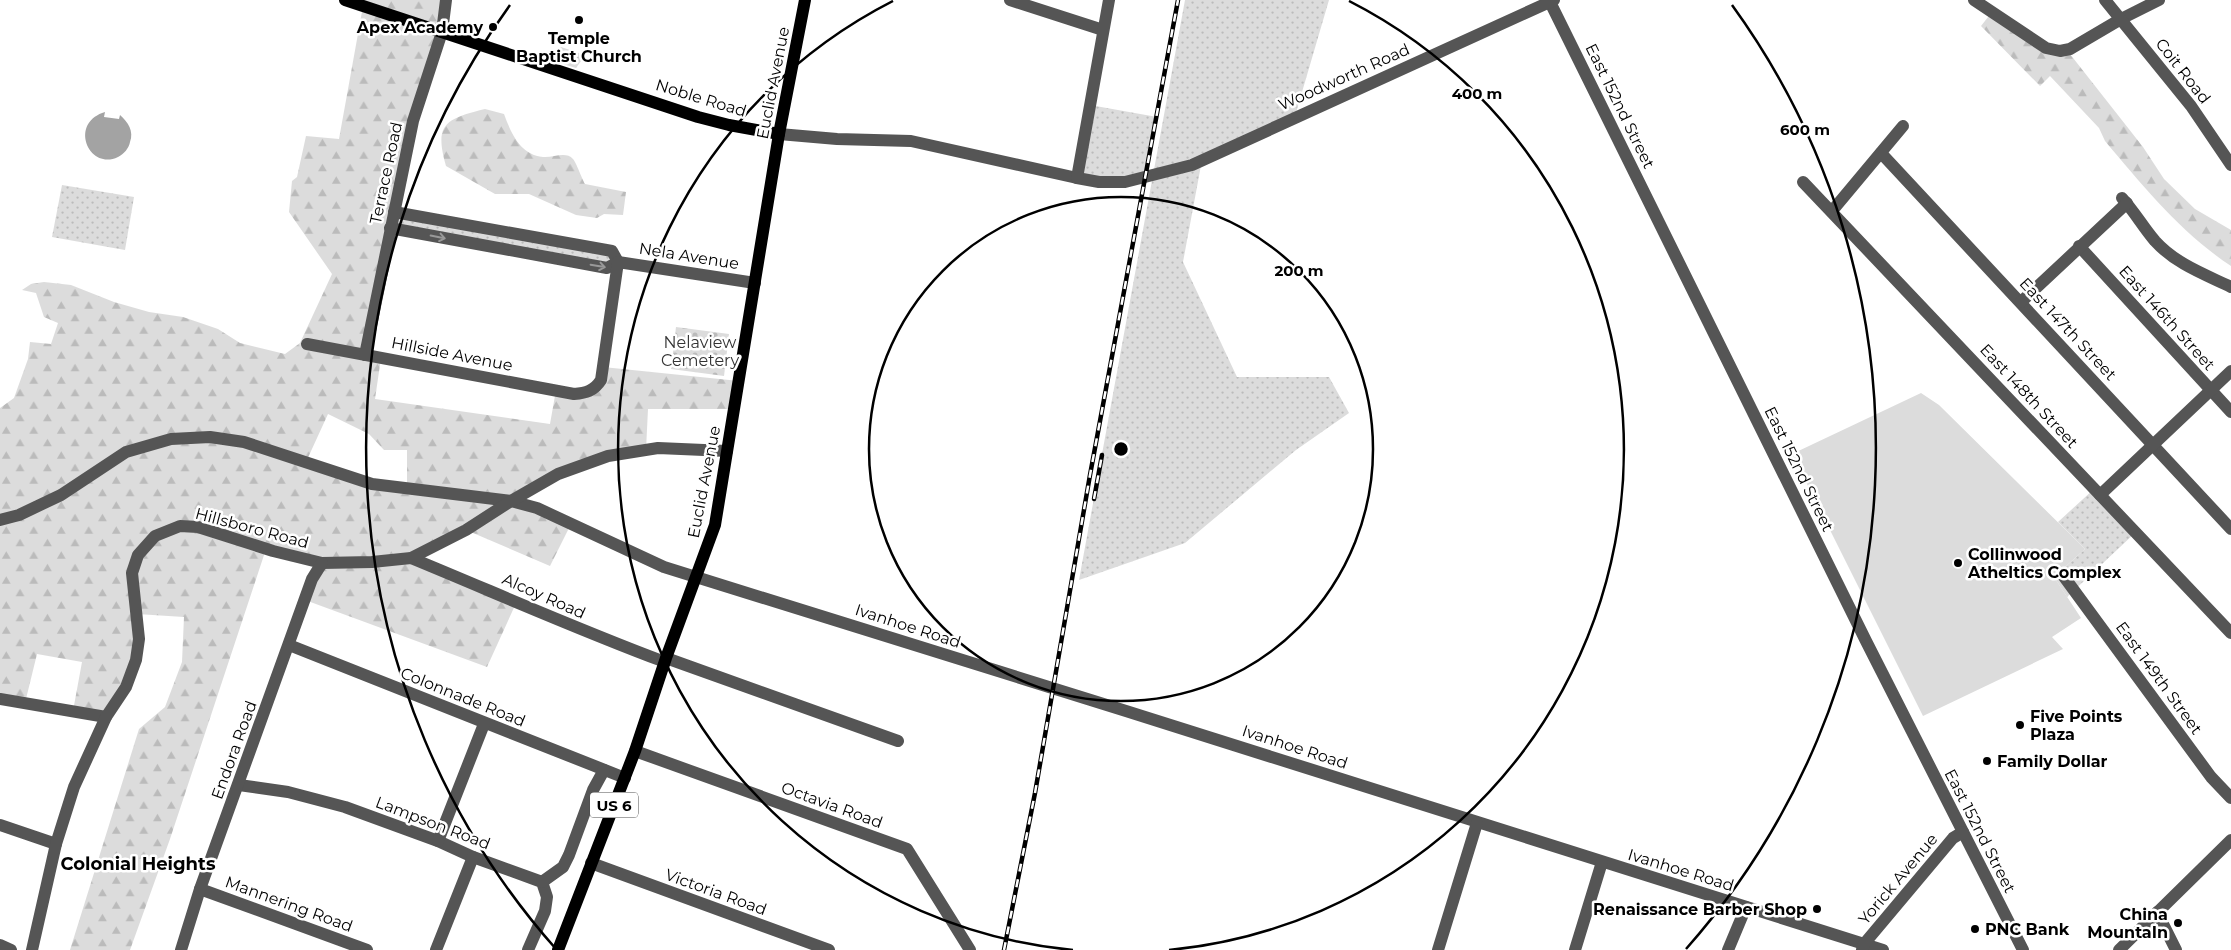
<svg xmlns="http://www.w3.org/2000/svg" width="2231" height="950" viewBox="0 0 2231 950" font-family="Montserrat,sans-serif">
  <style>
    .grass { fill: url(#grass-dots) }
    .forest { fill: url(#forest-firs); fill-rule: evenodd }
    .cemetery { fill: url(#cemetery-stones) }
    .green { fill: #dcdcdc }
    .water { fill: #a3a3a3 }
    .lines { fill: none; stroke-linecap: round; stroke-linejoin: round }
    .minor { stroke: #555; stroke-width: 12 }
    .major { stroke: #000; stroke-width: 12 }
    .rail-casing { stroke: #000; stroke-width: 4.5 }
    .rail { stroke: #fff; stroke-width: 2.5; stroke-dasharray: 8; stroke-linecap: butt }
    .oneway { stroke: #999 }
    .ring { fill: none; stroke: #000; stroke-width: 2.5 }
    .poi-dot { fill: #000; stroke: #fff; stroke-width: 2 }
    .labels { text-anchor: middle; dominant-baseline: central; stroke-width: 5; stroke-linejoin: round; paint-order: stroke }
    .shield { fill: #fff; stroke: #4c4c4c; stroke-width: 1 }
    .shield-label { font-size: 15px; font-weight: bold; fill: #000 }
    .poi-label { font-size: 16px; font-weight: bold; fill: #000; stroke: #fff; text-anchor: start }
    .street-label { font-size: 16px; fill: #000; stroke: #fff }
    .park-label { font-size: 16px; fill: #333; stroke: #fff }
    .neighbourhood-label { font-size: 18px; font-weight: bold; fill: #000; stroke: #fff }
    .centre { fill: #000; stroke: #fff; stroke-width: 2.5 }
    .ring-label { font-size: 15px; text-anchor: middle; font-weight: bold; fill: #000; stroke: #fff; stroke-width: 5; stroke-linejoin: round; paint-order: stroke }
  </style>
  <defs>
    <pattern id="grass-dots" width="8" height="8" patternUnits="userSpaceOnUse" patternTransform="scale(1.25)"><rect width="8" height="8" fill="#dcdcdc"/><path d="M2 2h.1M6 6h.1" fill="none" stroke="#bbb" stroke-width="1.8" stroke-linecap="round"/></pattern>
    <pattern id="forest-firs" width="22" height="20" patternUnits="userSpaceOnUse" patternTransform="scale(1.25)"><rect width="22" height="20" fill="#dcdcdc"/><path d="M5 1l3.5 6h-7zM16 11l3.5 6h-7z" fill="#bbb"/></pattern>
    <pattern id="cemetery-stones" width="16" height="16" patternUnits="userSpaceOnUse" patternTransform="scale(1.25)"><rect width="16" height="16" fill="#dcdcdc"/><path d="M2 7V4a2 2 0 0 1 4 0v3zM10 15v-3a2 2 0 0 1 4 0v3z" fill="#bbb"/></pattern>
  </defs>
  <rect width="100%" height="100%" fill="#fff"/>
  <!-- grass -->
  <g class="grass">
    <polygon points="1185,0 1329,0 1295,116 1202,160 1183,262 1237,377 1329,377 1349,413 1296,450 1185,543 1079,580"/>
    <polygon points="561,47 579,53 581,61 576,68 553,61 555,50"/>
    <polygon points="1090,105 1157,117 1147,177 1077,178"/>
    <polygon points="62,185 134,197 125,250 52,237"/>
    <polygon points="394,212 612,251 607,268 390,228"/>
    <polygon points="2094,489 2136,532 2067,597 2054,577 2085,549 2058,522"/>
  </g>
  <!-- forest -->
  <g class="forest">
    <path d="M345 0H446L413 121 365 354 381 358 375 399 550 424 556 390 590 391 603 367 739 381 734 409H648L646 450 608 456 511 500 571 524 550 566 466 530 412 558 517 601 487 667 305 600 321 563 266 549 170 839 130 950H70L139 729 165 707 182 662 184 617 137 614 136 660 106 717 73 711 82 662 37 654 25 703 0 699V408L14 398 28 359 30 342 51 344 58 323 44 317 36 293 22 290 31 284 44 282 71 285 114 302 149 312 183 317 218 329 240 343 285 354 300 343 332 274 289 212 292 181 297 177 306 136 339 139 363 6ZM328 414 369 434 384 450H407V488L306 462Z"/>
    <path d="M1992 12 2046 48 2066 49 2143 147 2164 179 2195 209 2231 230V266C2181 233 2143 186 2105 141L2099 128 2050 76 2040 86 1981 26Z"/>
    <path d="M485 109 504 114C511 133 520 155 543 157 553 158 566 151 573 159 576 162 582 179 585 184L626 192 623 215 604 214 597 218 576 215 529 194H495L446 166C434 124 445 119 485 109Z"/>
  </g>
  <!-- cemetery -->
  <polygon class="cemetery" points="676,327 729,334 724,376 671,369"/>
  <!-- green -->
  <polygon class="green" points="1921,393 1939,405 2085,549 2054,577 2081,618 2052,637 2063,649 1923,716 1792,454"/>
  <!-- water -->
  <path class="water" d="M105 112 104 117 119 119 120 115C128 122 134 131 130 142 129 148 124 154 118 157 89 171 68 123 105 112Z"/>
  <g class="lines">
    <!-- minor -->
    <g class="minor">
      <polyline points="1010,0 1103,30"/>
      <polyline points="1549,0 1866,641 2023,950"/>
      <polyline points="1974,0 2046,48 2060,51 2070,49 2121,19 2159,0"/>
      <polyline points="2105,0 2191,106 2231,165"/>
      <polyline points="779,134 837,139 911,141 1077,178 1099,182 1125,182 1192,165 1554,0"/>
      <polyline points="1881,153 2231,529"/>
      <polyline points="1077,178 1109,0"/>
      <polyline points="1803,182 2231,633"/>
      <path d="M2122 198C2134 211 2143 227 2155 241 2176 264 2204 274 2231 287"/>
      <polyline points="1832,211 1903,126"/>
      <polyline points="390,228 607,268 618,262 612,251 394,212"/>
      <polyline points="2079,246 2231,412"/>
      <polyline points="2021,302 2127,203"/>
      <path d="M307 344 574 394C586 393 594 391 601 380L618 262 755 283"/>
      <polyline points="365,355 413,121 442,32 446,0"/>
      <polyline points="2100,495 2231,371"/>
      <polyline points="0,520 19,515 61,495 126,452 171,439 210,437 244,442 372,484 511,501 537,508 664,567 1126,711 1883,950"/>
      <path d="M411 558C496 593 579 630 665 662"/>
      <polyline points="2062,574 2211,777 2231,798"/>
      <polyline points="289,645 625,778"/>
      <polyline points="666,658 898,741"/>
      <polyline points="0,699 106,717"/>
      <polyline points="635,751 907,849 970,950"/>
      <polyline points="239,785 288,792 345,807 438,841 473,857 542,882 547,897 545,911 528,950"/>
      <polyline points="0,825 56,844"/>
      <polyline points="438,841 484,724"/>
      <polyline points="591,863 829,950"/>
      <polyline points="542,882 563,867 569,855 593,790 604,770"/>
      <polyline points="200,889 367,950"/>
      <polyline points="2157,912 2176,950"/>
      <polyline points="0,945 11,950"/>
      <polyline points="32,950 56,844 74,787 106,717 126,687 136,660 139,639 132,573 138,555 155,536 180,526 198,527 273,551 322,563 372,562 411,558 466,530 511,501 558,474 608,456 658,448 727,451"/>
      <polyline points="181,950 200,889 312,579 322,563"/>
      <polyline points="436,950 473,857"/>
      <polyline points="1438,950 1477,823"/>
      <polyline points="1575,950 1602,862"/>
      <polyline points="1728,950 1746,907"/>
      <polyline points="1862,950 1864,944 1953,838 1963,832"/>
      <polyline points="2119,950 2231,840"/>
    </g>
    <!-- major -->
    <g class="major">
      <polyline points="345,0 698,117 729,125 779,134"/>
      <polyline points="558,950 635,751 666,658 715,525 779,134 805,0"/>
    </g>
    <defs>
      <g id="rail">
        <polyline points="1094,499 1102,455"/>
        <polyline points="1004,950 1035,793 1090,475 1178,0"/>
      </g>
    </defs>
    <!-- rail casing -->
    <use href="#rail" class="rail-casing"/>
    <!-- rail -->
    <use href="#rail" class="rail"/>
  </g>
  <!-- one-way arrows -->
  <defs><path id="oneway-shaft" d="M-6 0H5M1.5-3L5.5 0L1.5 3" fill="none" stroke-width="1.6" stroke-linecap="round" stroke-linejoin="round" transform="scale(1.25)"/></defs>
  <g class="oneway">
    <use href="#oneway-shaft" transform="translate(438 237) rotate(11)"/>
    <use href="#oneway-shaft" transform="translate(598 266) rotate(10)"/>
  </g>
  <!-- distance rings -->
  <g class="ring">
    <circle cx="1121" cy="449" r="252"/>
    <path d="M1073 950A503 503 0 0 1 893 1M1349 1A503 503 0 0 1 1169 950"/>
    <path d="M556 949A755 755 0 0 1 510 5M1732 5A755 755 0 0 1 1686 949"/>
  </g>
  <!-- markers -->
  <g class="poi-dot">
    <circle cx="579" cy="20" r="5"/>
    <circle cx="493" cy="27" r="5"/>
    <circle cx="1958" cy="563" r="5"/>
    <circle cx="2020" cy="725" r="5"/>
    <circle cx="1987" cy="761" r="5"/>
    <circle cx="1817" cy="909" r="5"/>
    <circle cx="2178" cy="923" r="5"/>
    <circle cx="1975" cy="929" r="5"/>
  </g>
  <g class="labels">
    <!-- shield labels -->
    <rect class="shield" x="590" y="792.5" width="48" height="25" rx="4"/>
    <g class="shield-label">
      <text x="614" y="805">US 6</text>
    </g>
    <!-- poi labels -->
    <g class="poi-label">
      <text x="483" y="27" text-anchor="end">Apex Academy</text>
      <text x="579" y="38" text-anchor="middle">Temple<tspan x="579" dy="18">Baptist Church</tspan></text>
      <text x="1968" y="554">Collinwood<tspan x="1968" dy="18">Atheltics Complex</tspan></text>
      <text x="2030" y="716">Five Points<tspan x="2030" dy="18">Plaza</tspan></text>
      <text x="1997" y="761">Family Dollar</text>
      <text x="1807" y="909" text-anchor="end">Renaissance Barber Shop</text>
      <text x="2168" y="914" text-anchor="end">China<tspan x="2168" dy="18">MountaIn</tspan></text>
      <text x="1985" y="929">PNC Bank</text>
    </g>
    <!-- street labels -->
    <g class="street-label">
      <text transform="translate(2183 71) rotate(52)">Coit Road</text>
      <text transform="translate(1344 77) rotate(-24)">Woodworth Road</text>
      <text transform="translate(773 83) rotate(-79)">Euclid Avenue</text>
      <text transform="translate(701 98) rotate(17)">Noble Road</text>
      <text transform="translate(1620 106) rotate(64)">East 152nd Street</text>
      <text transform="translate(386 173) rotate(-78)">Terrace Road</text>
      <text transform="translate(689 256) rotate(9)">Nela Avenue</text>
      <text transform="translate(2167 318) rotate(48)">East 146th Street</text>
      <text transform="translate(2068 329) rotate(47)">East 147th Street</text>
      <text transform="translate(452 354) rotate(11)">Hillside Avenue</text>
      <text transform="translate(2029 396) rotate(47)">East 148th Street</text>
      <text transform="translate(1799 469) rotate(64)">East 152nd Street</text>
      <text transform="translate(704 482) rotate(-79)">Euclid Avenue</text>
      <text transform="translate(252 528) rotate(15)">Hillsboro Road</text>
      <text transform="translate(544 596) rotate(24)">Alcoy Road</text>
      <text transform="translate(908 626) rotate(18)">Ivanhoe Road</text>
      <text transform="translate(2159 678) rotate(54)">East 149th Street</text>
      <text transform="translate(463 697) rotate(22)">Colonnade Road</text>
      <text transform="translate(1295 747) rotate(18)">Ivanhoe Road</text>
      <text transform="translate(234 750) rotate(-70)">Endora Road</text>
      <text transform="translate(832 805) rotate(20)">Octavia Road</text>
      <text transform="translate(433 823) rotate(21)">Lampson Road</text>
      <text transform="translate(1980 831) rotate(63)">East 152nd Street</text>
      <text transform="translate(1681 870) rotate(17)">Ivanhoe Road</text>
      <text transform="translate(1898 879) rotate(-50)">Yorick Avenue</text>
      <text transform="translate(716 892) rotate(20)">Victoria Road</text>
      <text transform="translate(289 904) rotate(20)">Mannering Road</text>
    </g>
    <!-- park labels -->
    <g class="park-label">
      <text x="700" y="342">Nelaview<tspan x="700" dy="18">Cemetery</tspan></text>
    </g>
    <!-- neighbourhood labels -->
    <g class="neighbourhood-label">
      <text x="138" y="864">Colonial Heights</text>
    </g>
  </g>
  <circle cx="1121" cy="449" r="8" class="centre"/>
  <g class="ring-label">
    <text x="1477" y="99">400 m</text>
    <text x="1805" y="135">600 m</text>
    <text x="1299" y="276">200 m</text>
  </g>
</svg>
